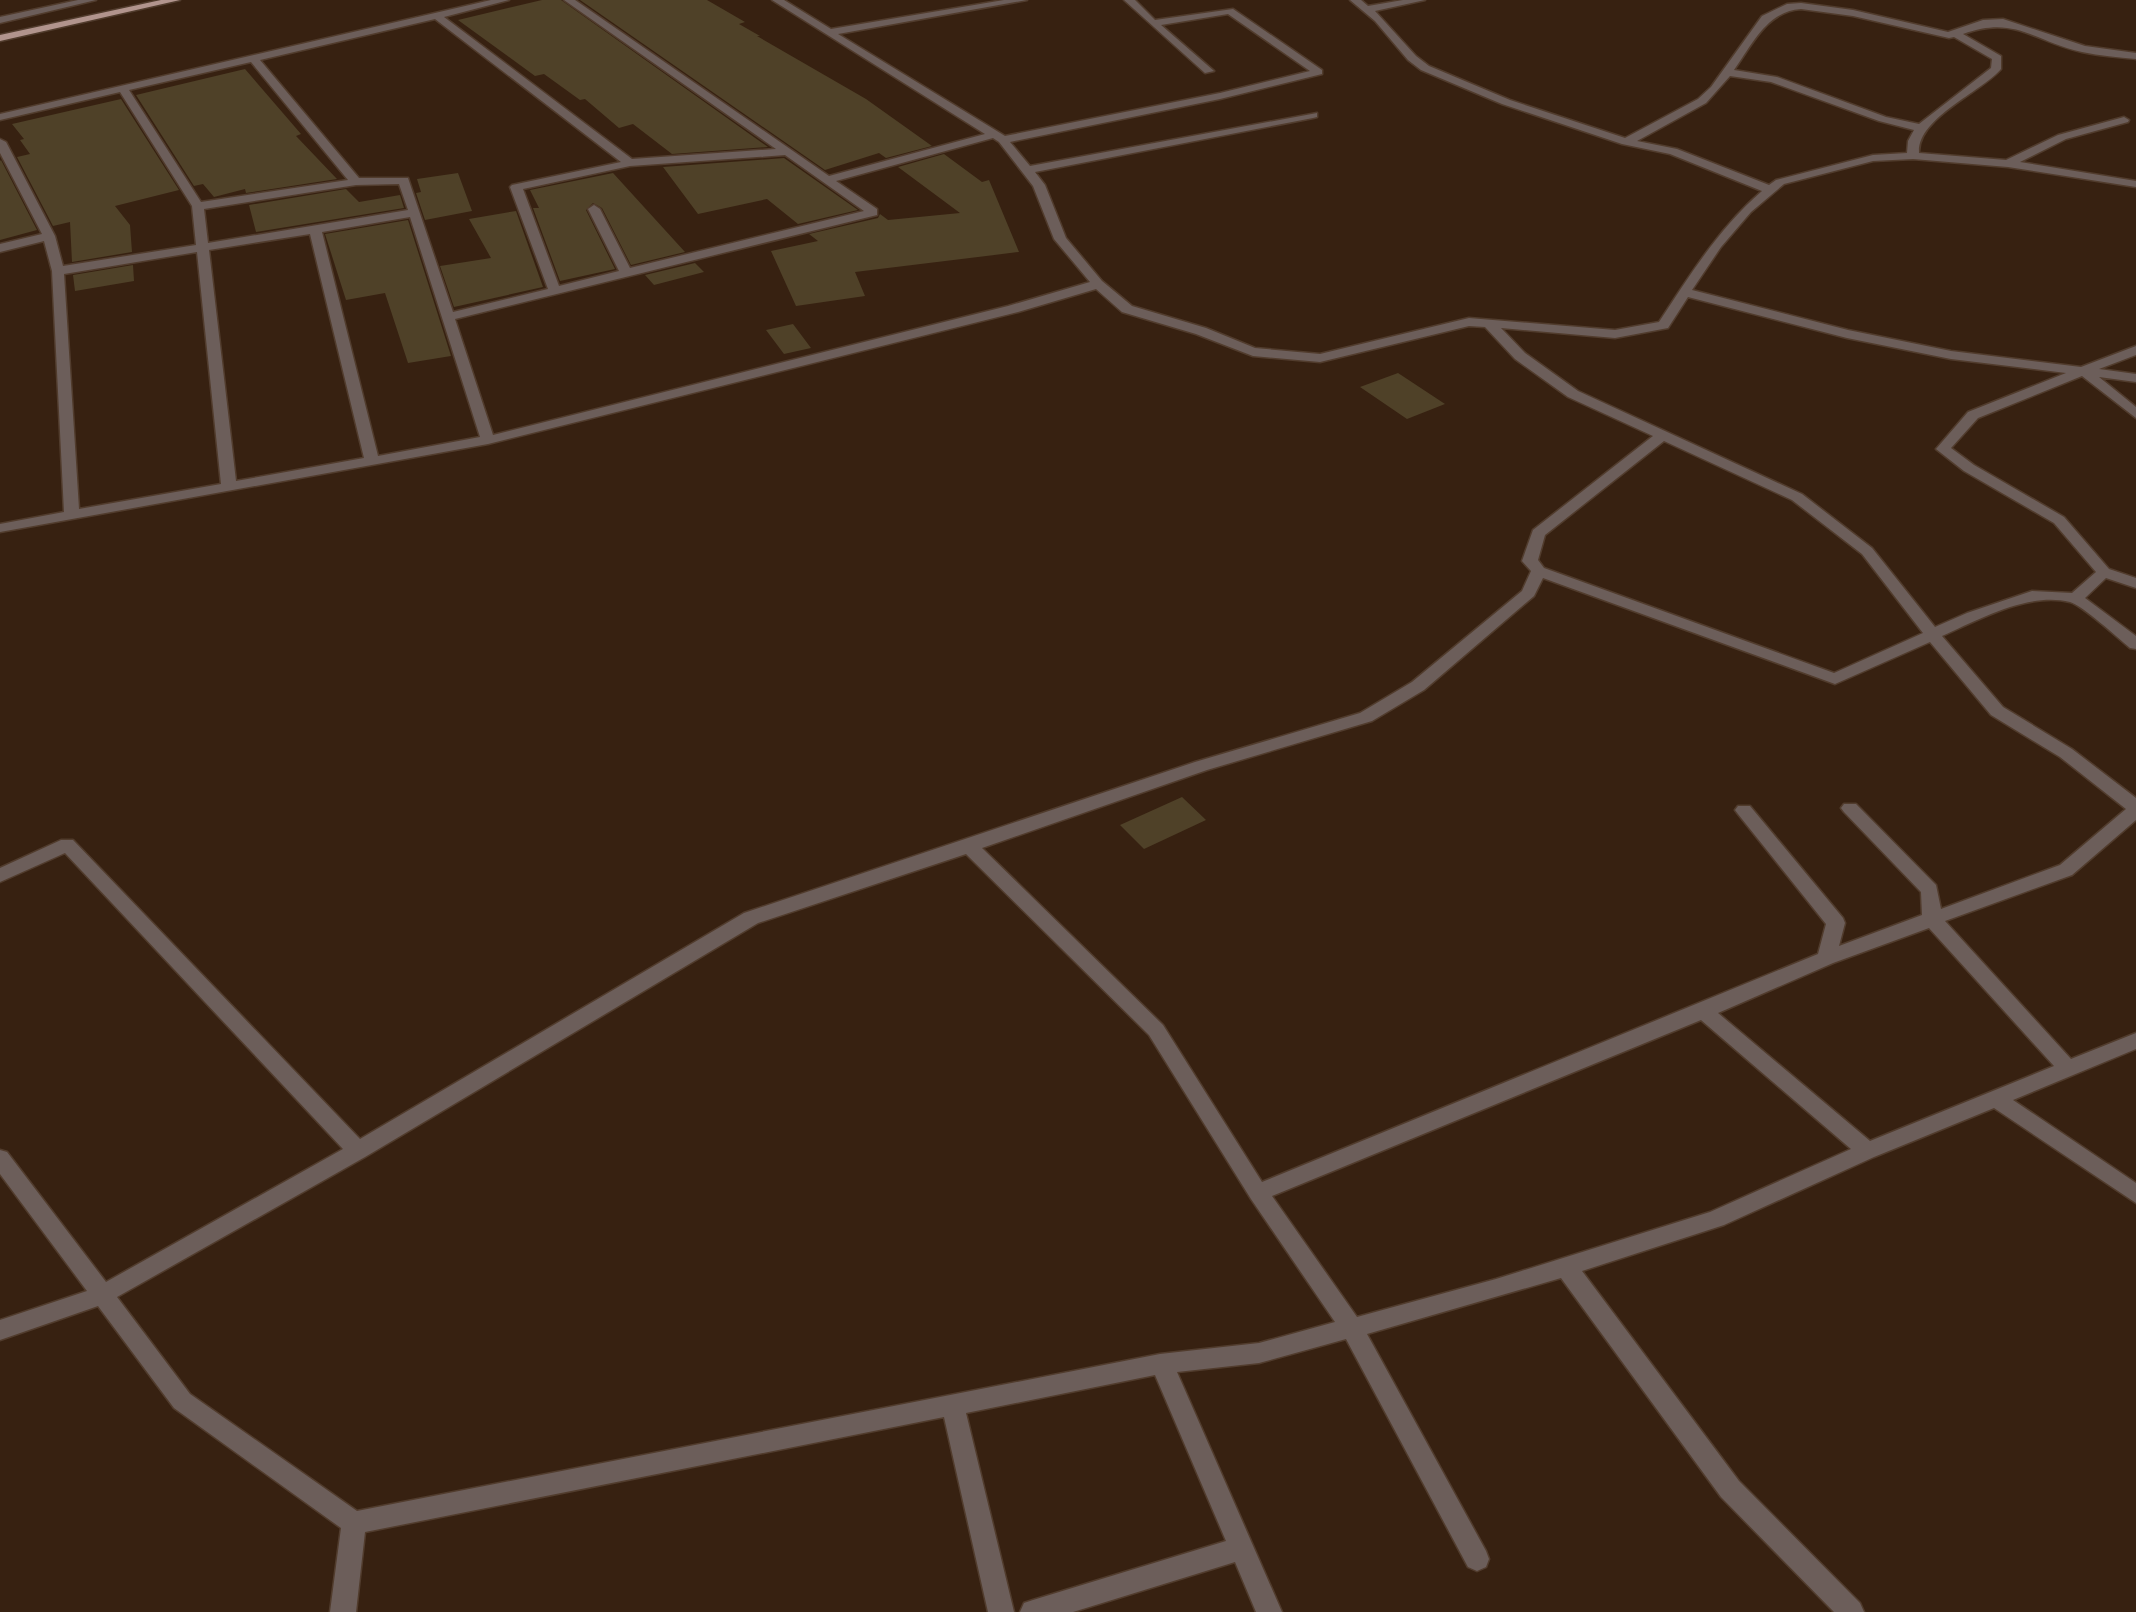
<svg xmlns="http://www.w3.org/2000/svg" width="2136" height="1612" viewBox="0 0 2136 1612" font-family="Raleway,sans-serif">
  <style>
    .building { fill: #4f4128 }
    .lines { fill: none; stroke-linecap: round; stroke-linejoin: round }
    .street-casing { stroke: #513c2d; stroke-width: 3 }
    .primary-casing { stroke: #513c2d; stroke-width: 3 }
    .street { fill: #6c5e5a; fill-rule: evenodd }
    .primary { fill: #b1948d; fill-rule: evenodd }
  </style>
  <rect width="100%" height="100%" fill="#372111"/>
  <!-- building -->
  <g class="building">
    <polygon points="542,0 561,0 768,147 672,154 633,124 619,128 585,99 580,100 544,74 535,76 458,20"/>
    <polygon points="580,0 707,0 745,22 739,24 760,36 757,36 866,99 932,146 886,158 879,153 825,170"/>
    <polygon points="245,69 301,134 296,136 337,179 246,193 245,189 214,197 203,184 194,186 136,95"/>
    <polygon points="121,99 179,190 115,206 130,225 132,252 72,262 70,222 53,226 17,157 30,154 20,140 24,139 12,124"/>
    <polygon points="944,154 982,182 989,180 1019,252 855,272 865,296 796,306 771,251 818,241 809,234 878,218 880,214 888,220 960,213 898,167"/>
    <polygon points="784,158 858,210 798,224 767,199 698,214 663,167"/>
    <polygon points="1,160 37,230 0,240 0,161"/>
    <polygon points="458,173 472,211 425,220 416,193 421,192 417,179"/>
    <polygon points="613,173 685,252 631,265 602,208 593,203 586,210 615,269 560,281 533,208 539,208 530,190"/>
    <polygon points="346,189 359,202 400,195 404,208 256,232 249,205"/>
    <polygon points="516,211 543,287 454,307 440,266 491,258 469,219"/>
    <polygon points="408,220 451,356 408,363 385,293 346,300 325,234"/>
    <polygon points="695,263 704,272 654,285 645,275"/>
    <polygon points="133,265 134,281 75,291 73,275"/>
    <polygon points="793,324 811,348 784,354 766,330"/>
    <polygon points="1398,373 1445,404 1407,419 1360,387"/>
    <polygon points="1182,797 1206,820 1144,849 1120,825"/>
  </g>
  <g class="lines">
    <defs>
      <g id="street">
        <polygon points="78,0 96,0 0,23 0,17"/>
        <path d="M491 0H509L444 17 632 159 776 149 564 0H575L829 176 985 134 772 0H784L831 29 1004 0H1027L838 34 1005 136 1220 93 1310 71 1228 14 1161 25 1214 71 1205 73 1124 0H1135L1155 20 1233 9 1322 70V74L1220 99 1010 142 1030 166 1317 113V117L1313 118 1035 172 1045 185 1066 238 1102 281 1132 306 1206 328 1255 348 1320 354 1469 318 1615 330 1659 322C1690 275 1719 228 1762 191L1670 154 1622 144 1502 104 1421 70 1408 60 1375 21 1350 0H1361L1368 6 1403 0H1425L1375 11 1416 56 1429 66 1510 100 1625 138 1698 99 1711 87 1762 16 1787 4 1801 3 1853 10 1948 32 1983 20 2003 19 2085 46 2136 53V59C2118 57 2100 56 2082 52 2033 41 2015 15 1963 34L2001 56V69C1980 93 1917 118 1919 153L2006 160 2058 135 2124 117 2129 120 2128 122 2066 139 2020 162 2136 181V187L2008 167 1913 159 1873 161 1784 184 1751 212 1721 247 1692 290 1848 330 1951 351 2081 367 2136 346V355L2099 369 2136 374V382L2099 377 2136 407V418L2082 376 1978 418 1951 448 1974 465 2064 517 2109 569 2136 578V588L2106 578 2085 598 2136 636V649L2130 648C2118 638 2082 605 2070 602 2028 592 1980 619 1942 636L2003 707 2072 749 2136 798V820L2072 875 1945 921 2071 1059 2136 1033V1049L2013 1100 2136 1183V1203L1994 1108 1874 1157 1724 1225 1582 1271 1739 1481 1860 1603 1864 1612H1834L1721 1497 1561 1278 1367 1334 1486 1551 1489 1559 1486 1567 1477 1571 1468 1567 1346 1339 1259 1363 1177 1372 1282 1612H1256L1235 1562 1073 1612H1020L1024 1603 1033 1600 1226 1541 1155 1375 966 1413 1014 1612H988L944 1417 365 1532 356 1612H330L341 1528 174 1408 98 1306 0 1340V1320L87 1291 0 1174V1150L7 1152 106 1282 343 1149 65 853 0 882V868L61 840H73L360 1139 744 913 1195 762 1360 713 1412 682 1522 591 1531 571 1522 561 1533 530 1653 436 1568 397 1515 359 1485 327 1469 326 1320 362 1253 356 1196 334 1122 312 1096 289 1018 312 488 444 0 532V524L64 512 52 271 44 241 0 252V244L42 234 0 153V139L6 142 55 236 63 266 196 245 192 206 120 92 0 120V114ZM1801 9 1853 16 1949 38 1954 37 1992 59 1991 68 1919 124 1886 117 1777 77 1734 70C1752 45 1767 11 1801 9ZM435 19 621 162 512 185 510 187 548 289 453 312 408 178H359L260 60ZM251 62 348 180 201 202 129 90ZM1730 76 1771 82 1879 121 1914 130 1908 141 1907 153 1873 155 1776 180 1769 185 1677 149 1637 141 1706 103ZM993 138 999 142 1033 186 1054 239 1090 282 1008 306 493 435 455 319 877 215V209L836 181ZM785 155 864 211 630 268 600 209 594 205 588 209 619 271 559 286 523 189 630 166ZM399 184 408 210 208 243 204 209 356 185ZM410 217 480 437 378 456 322 232ZM310 234 364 458 236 481 209 250ZM197 252 221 484 79 509 64 274ZM1688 297 1847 338 1951 359 2066 373 1968 412 1936 449 1964 471 2054 523 2096 572 2072 593 2032 591 1967 613 1935 627 1872 548 1802 494 1578 391 1525 353 1501 328 1615 338 1668 328ZM1664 441 1792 500 1862 554 1923 633 1834 673 1544 568 1538 560 1545 535ZM1543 578 1835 684 1930 642 1991 715 2060 757 2126 809 2060 865 1941 909 1936 885 1856 804H1844L1841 808 1844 812 1921 892 1922 915 1839 946 1845 923 1843 918 1750 806H1738L1735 810 1738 814 1826 924 1818 954 1262 1182 1163 1025 982 848 1207 770 1372 721 1424 690 1534 596ZM966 854 1149 1035 1251 1199 1335 1322 1259 1343 1160 1354 357 1511 190 1394 117 1297 365 1157 758 923ZM1929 928 2054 1066 1870 1141 1718 1013 1833 963ZM1701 1020 1851 1149 1710 1212 1496 1279 1357 1317 1272 1196Z"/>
      </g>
      <polygon id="primary" points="161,0 180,0 0,41 0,35"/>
    </defs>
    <!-- street casing -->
    <use href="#street" class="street-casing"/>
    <!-- primary casing -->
    <use href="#primary" class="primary-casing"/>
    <!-- street -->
    <use href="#street" class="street"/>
    <!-- primary -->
    <use href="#primary" class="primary"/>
  </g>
</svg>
